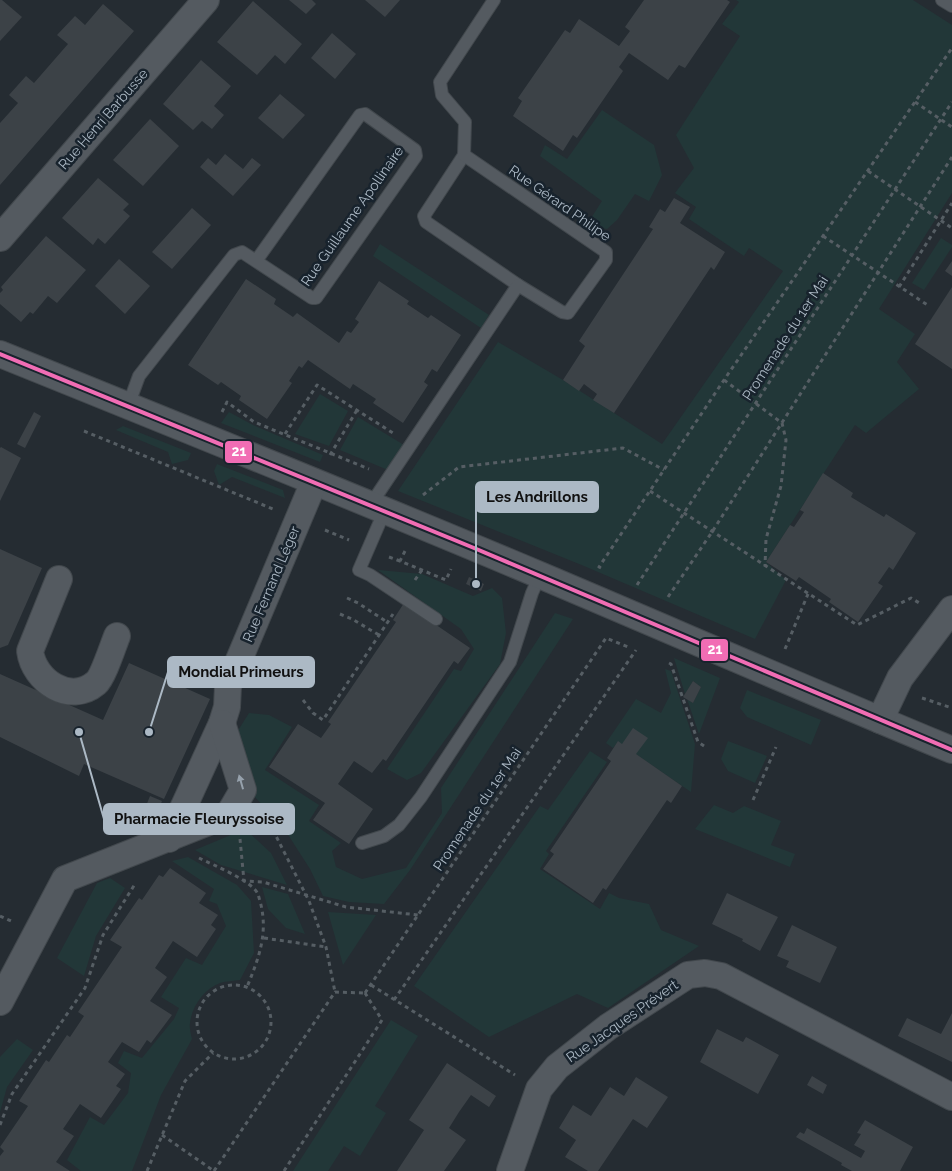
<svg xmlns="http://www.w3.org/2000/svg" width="952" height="1171" viewBox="0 0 952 1171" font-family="Raleway,sans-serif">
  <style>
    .green { fill: #223738 }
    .building { fill: #3c4247 }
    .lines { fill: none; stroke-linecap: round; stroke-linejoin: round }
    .lane-casing { stroke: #42484d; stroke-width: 14 }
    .street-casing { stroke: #42484d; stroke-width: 28 }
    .path { stroke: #565e64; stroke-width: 3; stroke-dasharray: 4 4; stroke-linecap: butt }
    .lane { stroke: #545a60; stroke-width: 12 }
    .street { stroke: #545a60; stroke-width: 26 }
    .bus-1-casing { stroke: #18232d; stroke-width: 8 }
    .bus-1 { stroke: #f16db4; stroke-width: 4 }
    .oneway { fill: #96a1ac }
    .labels { text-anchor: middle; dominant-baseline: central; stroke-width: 5; stroke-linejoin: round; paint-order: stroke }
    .street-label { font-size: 14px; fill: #acb9c5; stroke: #18232d }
    .leader { fill: none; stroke: #acb9c5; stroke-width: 2 }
    .callout-dot { fill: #acb9c5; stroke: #18232d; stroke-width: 2 }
    .callout { fill: #acb9c5; stroke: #acb9c5; stroke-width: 2 }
    .callout-label { font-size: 15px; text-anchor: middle; font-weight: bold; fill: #111 }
    .line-badge { stroke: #18232d; stroke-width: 2 }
    .badge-label { font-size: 14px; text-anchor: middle; font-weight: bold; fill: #fff }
  </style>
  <rect width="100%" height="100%" fill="#252c32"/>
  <!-- green -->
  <g class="green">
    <polygon points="736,0 913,0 952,25 952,193 879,309 915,334 897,362 919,389 866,433 855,425 766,562 786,580 755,639 584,566 398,491 498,342 563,380 662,444 783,271 749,248 744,256 689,219 696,207 675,193 694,168 676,135 740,36 722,24 739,2"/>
    <polygon points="602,110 654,145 662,175 649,201 635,194 617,220 607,229 596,227 588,223 602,201 540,156 545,145 567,159"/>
    <polygon points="941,238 952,245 952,247 924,290 912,283"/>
    <polygon points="380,244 489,315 481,328 373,256"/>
    <polygon points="320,394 348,411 329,446 295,434"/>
    <polygon points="229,412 253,425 323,455 320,462 221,423"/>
    <polygon points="358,417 404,445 388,470 340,450"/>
    <polygon points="123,426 191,453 188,460 172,464 168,452 116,430"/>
    <polygon points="217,464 283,490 285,498 232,477 219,485 214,471"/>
    <polygon points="378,570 422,574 473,596 492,588 502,598 506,633 500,664 421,773 407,780 387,769 454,669 461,671 474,649 461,629"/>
    <polygon points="555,613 573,619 410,870 384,904 349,902 323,896 310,869 285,830 253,795 245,769 247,756 240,744 237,732 249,713 269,715 292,727 265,770 319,805 309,821 341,843 332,851 336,867 362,879 406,868 442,813 441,788"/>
    <polygon points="674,658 720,678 699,734 687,699 693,703 701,687 693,681 685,694"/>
    <polygon points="665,669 671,671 695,744 691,792 618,742 613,748 606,743 636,699 661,713 671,693"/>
    <polygon points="747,690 821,720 811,745 747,717 740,708"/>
    <polygon points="728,741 767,756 755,783 728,771 721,759"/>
    <polygon points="590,751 607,762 546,851 549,854 540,869 600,909 609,893 619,898 649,904 661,930 699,946 608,1008 577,994 489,1037 414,986 540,806 548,810"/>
    <polygon points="714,805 733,813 744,806 781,821 771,845 795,854 790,867 695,829"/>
    <polygon points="245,829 271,853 287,885 221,865 195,850"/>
    <path d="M188 857 237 885 251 901 254 953 240 980C234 981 226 981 220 983 204 989 192 1006 190 1023 189 1028 191 1034 192 1039L161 1095 132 1171H81L67 1160 90 1117 104 1125 128 1093 131 1073 118 1063 124 1051 142 1058 174 1019 179 1008 161 997 186 958 202 965 226 926 217 904 209 901 214 889 172 861Z"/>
    <polygon points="110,878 125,888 96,936 84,976 57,958 97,883"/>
    <polygon points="262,887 288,894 305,934 286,928 268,909"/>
    <polygon points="328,912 376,915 343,965"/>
    <polygon points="391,1020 418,1036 375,1106 386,1113 360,1156 344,1146 328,1171 293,1171"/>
    <polygon points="17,1039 33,1050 7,1087 0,1112 0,1057"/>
  </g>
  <!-- building -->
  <g class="building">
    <polygon points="0,0 2,0 22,17 0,41"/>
    <polygon points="289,0 312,0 316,4 306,14"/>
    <polygon points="365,0 400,0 385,17"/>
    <polygon points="644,0 727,0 730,2 685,68 679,65 668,80 629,53 619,67 623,71 577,138 573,135 563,151 513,116 522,101 518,98 565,30 570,33 579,19 619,46 630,31 625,27"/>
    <polygon points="253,1 302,44 285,64 275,55 257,75 217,42"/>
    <polygon points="103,4 134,31 0,185 0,123 18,103 9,95 26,76 34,83 68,44 57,35 75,16 85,25"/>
    <polygon points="332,33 356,54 335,79 311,58"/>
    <polygon points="201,60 231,86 214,106 224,115 212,129 202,121 193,130 163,104"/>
    <polygon points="280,94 305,115 283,139 258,118"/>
    <polygon points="150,119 179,146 143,186 113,160"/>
    <polygon points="225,154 243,169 252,158 261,165 233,196 200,167 208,158 216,165"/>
    <polygon points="98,178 129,204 123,210 130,216 105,244 98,238 93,245 62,218"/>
    <polygon points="674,198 690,207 680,223 725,252 714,270 711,267 614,413 593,400 597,394 584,384 579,391 563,380 585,346 579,341 653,229 649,227 660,209 665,212"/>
    <polygon points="192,208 211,225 172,269 152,252"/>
    <polygon points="46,236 86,270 57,303 48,296 33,314 30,312 21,322 0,304 0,293 3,290 1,287"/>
    <polygon points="119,259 150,286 125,314 95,286"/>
    <polygon points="952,261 952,276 945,271"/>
    <polygon points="246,279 276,299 274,304 293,317 297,313 339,343 347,331 351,333 359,322 355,319 379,281 409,301 407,304 428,318 431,315 461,335 437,372 432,369 424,382 428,385 403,423 373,403 376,399 353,384 350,389 308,360 302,368 299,366 289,381 292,383 267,419 239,400 241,396 221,382 218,385 188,365"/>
    <polygon points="952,287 952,369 915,344"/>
    <polygon points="34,412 41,416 25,448 17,444"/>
    <polygon points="1,447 21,458 0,501 0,448"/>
    <polygon points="823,473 853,493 851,497 884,517 886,514 916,533 893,570 889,567 878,583 883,586 858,622 829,602 831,599 799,577 796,581 766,562 790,525 794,527 804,512 800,510"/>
    <polygon points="0,549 42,568 8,645 0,648"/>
    <polygon points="469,577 484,584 481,591 466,584"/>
    <polygon points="404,603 470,648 458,664 454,661 386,761 383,759 372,773 354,761 338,784 373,809 349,844 313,820 325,803 269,767 298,724 321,738 331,724 328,722 396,622 393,620"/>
    <polygon points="129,663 210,699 164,799 84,764 79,776 0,737 0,674 103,720"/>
    <polygon points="693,681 701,687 693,703 683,697"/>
    <polygon points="633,728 648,738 636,754 682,786 671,803 667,800 606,890 603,888 593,903 543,869 554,854 550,851 611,761 607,758 618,741 622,744"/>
    <polygon points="150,796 162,801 158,811 146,806"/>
    <polygon points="170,868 206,893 199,903 218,915 211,925 216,929 197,957 173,941 155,968 167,977 150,1001 172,1015 151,1043 147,1040 139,1052 122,1042 108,1062 125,1074 116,1086 121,1089 101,1118 80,1104 63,1129 74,1136 56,1162 70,1171 0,1171 0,1156 4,1151 0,1147 28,1106 19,1101 46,1060 49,1062 67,1035 70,1037 84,1016 78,1012 122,947 110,940 139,898 142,900 159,875 163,877"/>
    <polygon points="727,893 778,917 760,951 742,941 743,939 712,924"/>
    <polygon points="792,925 837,947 820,983 786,967 789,961 777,956"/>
    <polygon points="952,1013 952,1062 898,1036 907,1018 941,1034"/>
    <polygon points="717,1029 743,1042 746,1037 779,1055 758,1094 700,1062"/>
    <polygon points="447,1063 496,1096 489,1107 471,1095 459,1112 449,1128 466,1140 444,1171 397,1171 424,1130 409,1120"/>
    <polygon points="812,1076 827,1085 823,1094 807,1085"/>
    <polygon points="636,1077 668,1097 647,1128 633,1119 598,1171 588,1171 565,1157 576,1140 559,1128 573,1105 591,1116 610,1087 624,1096"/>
    <polygon points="865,1120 913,1147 900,1171 852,1171 841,1165 842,1163 796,1137 800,1132 804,1134 807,1128 861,1158 865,1151 854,1145 861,1134 857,1133"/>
  </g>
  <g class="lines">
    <defs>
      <g id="lane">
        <polyline points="942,0 952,6"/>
        <polyline points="464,155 424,216 426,222 518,285"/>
        <polyline points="128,406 139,376 234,255 242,252 312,298 316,298 416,156 415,150 365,114 360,115 256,261"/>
        <polyline points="371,504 518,285 562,312 568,313 606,260 606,252 464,155 465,122 442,95 440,82 494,0"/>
        <polyline points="385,510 359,570 370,575 436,619"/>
        <polyline points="362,843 384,836 399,825 421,797 510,662 532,593 540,575"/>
      </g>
      <g id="street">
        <polyline points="0,238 206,0"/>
        <path d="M0 354C181 427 362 500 542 576 679 634 814 693 952 750"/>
        <path d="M59 579 30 651C34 681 70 705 96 683 103 677 113 646 117 636"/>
        <polyline points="880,720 900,678 952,609"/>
        <polyline points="169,839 222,723 227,707 228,686 314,482"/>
        <polyline points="0,1002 65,879 229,814 243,790 222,723"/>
        <polyline points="510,1171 539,1089 557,1067 608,1027 688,975 705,973 721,976 952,1097"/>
      </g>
    </defs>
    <!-- lane casing -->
    <use href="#lane" class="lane-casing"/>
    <!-- street casing -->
    <use href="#street" class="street-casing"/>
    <!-- path -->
    <g class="path">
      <polyline points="915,102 952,127"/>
      <polyline points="868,171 952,228"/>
      <polyline points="823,236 929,306"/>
      <polyline points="899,287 952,203"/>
      <polyline points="724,380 782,423 786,440 781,486 766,539 765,566"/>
      <polyline points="222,412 227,402 254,422 369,469"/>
      <polyline points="84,431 273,509"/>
      <polyline points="285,434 317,385 393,433"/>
      <polyline points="330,455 357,410"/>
      <polyline points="650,491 857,625 911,598 921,604"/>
      <polyline points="423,495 459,467 623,448 664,470"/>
      <polyline points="325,530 349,540"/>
      <polyline points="405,551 400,561 446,580 451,569"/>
      <polyline points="389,557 400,561"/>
      <polyline points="601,568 599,567 724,380 952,48"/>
      <polyline points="415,580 422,570"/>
      <polyline points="637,585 952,102"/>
      <polyline points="668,597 712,532 952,157"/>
      <polyline points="347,598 358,603 387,622"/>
      <polyline points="340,614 352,619 379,635"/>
      <polyline points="785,649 808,594"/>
      <polyline points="669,663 671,664 698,742 707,748"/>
      <polyline points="922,698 952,708"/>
      <polyline points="303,700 313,713 323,720 393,614"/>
      <polyline points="753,800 776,747"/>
      <polyline points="259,821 275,834 309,901 326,947 335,992"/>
      <polyline points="240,839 244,881 263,882 346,907 418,915"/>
      <path d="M199 858C213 865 251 880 258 894 259 897 260 902 261 905 268 935 258 960 247 987"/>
      <polyline points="0,916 11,921"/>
      <polyline points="264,938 326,947"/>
      <polyline points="371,985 515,1075"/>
      <circle cx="234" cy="1022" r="37"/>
      <polyline points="365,993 606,638 628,647"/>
      <polyline points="394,1000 636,650"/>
      <polyline points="0,1125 12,1094 85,988 103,935 135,884"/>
      <polyline points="162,1135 214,1171"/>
      <polyline points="147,1171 185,1081 213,1053"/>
      <polyline points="214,1171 335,992 365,993"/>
      <polyline points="284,1171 382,1020 365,993"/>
    </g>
    <!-- lane -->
    <use href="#lane" class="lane"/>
    <!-- street -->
    <use href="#street" class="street"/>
    <defs>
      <polyline id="bus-1" points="0,354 474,548 952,750"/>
    </defs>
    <!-- bus-1 casing -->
    <use href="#bus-1" class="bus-1-casing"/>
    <!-- bus-1 -->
    <use href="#bus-1" class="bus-1"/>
  </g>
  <!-- one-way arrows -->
  <defs><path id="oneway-solid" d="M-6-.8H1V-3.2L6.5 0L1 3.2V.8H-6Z" transform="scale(1.25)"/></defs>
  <use class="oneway" href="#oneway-solid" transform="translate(241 782) rotate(-106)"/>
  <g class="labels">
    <!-- street labels -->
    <g class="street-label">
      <text transform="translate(103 119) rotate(-49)">Rue Henri Barbusse</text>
      <text transform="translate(560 203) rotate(35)">Rue Gérard Philipe</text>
      <text transform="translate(352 216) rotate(-55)">Rue Guillaume Apollinaire</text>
      <text transform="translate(785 338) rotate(-57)">Promenade du 1er Mai</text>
      <text transform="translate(271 584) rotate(-67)">Rue Fernand Léger</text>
      <text transform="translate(477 809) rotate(-56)">Promenade du 1er Mai</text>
      <text transform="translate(622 1021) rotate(-35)">Rue Jacques Prévert</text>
    </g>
  </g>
  <!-- callouts -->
  <path class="leader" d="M476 584L476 497M149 732L168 672M79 732L104 819"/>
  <g class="callout-dot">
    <circle cx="476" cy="584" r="5"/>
    <circle cx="149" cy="732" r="5"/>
    <circle cx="79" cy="732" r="5"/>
  </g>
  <g class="callout">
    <rect x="476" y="482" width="122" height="30" rx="5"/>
    <rect x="168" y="657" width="146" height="30" rx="5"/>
    <rect x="104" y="804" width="190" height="30" rx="5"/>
  </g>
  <g class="callout-label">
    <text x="537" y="502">Les Andrillons</text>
    <text x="241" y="677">Mondial Primeurs</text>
    <text x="199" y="824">Pharmacie Fleuryssoise</text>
  </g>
  <g class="line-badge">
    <rect x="224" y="440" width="29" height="24" rx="5" fill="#f16db4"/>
    <rect x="700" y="638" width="29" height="24" rx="5" fill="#f16db4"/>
  </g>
  <g class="badge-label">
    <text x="239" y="456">21</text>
    <text x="715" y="654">21</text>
  </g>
</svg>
